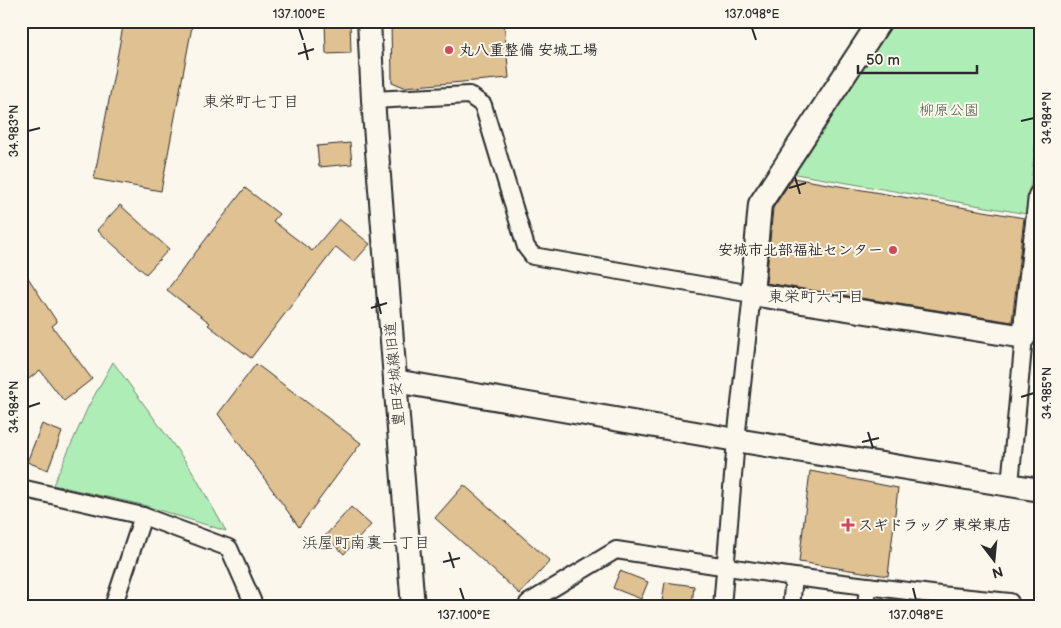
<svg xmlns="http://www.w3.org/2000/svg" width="1061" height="628" viewBox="0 0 1061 628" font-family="'Balsamiq Sans','Klee One',sans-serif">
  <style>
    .green { fill: #aeeeb6; stroke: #6c8c70 }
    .building { fill: #dfc192; stroke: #2b2b2b }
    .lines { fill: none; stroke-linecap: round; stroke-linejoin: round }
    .street-casing { stroke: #2b2b2b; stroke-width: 20 }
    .secondary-casing { stroke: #2b2b2b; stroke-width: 26 }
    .street { stroke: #fbf7ec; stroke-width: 16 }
    .secondary { stroke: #fbf7ec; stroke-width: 22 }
    .ticks { fill: none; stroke: #2b2b2b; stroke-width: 2 }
    .poi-dot { fill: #d1495b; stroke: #fbf7ec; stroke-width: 2 }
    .labels { text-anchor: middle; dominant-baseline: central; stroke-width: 4; stroke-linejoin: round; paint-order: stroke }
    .poi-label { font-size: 15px; font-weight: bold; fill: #2b2b2b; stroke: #fbf7ec; text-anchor: start }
    .park-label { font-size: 15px; fill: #4c5c4e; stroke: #fbf7ec }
    .street-label { font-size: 15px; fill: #2b2b2b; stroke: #fbf7ec }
    .neighbourhood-label { font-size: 16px; fill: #2b2b2b; stroke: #fbf7ec }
    .neatline { fill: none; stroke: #2b2b2b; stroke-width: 2 }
    .ticks-label { font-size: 12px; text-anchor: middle; fill: #2b2b2b }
  </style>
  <rect width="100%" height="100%" fill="#fbf7ec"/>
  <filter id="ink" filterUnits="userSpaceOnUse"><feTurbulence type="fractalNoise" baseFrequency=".02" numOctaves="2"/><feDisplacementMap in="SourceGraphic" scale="10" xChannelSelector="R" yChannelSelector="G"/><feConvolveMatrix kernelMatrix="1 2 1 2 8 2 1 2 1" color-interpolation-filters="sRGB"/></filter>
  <g filter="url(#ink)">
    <!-- green -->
    <g class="green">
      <polygon points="891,21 1040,21 1040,105 1027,214 790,173"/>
      <polygon points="113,362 191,469 226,531 143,505 53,485 88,407"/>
    </g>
    <!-- building -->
    <g class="building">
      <polygon points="124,21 193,21 161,191 94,179"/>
      <polygon points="325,21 350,21 351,53 326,54"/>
      <polygon points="391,21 504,21 509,78 404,87 392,82"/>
      <polygon points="350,143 352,164 319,167 317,146"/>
      <polygon points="793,178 1024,218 1012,322 766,283 773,208"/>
      <polygon points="245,188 279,214 273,221 312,251 339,219 370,244 354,262 336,247 251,358 208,325 210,323 167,290"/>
      <polygon points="120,205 169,249 146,274 97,230"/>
      <polygon points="21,267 57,322 52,326 92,379 64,401 40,370 21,385"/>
      <polygon points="256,364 361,443 299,527 218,414"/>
      <polygon points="42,424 62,432 48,470 27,462"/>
      <polygon points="810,471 898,488 888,576 799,562"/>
      <polygon points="464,485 550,561 520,594 435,518"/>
      <polygon points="351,507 371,525 344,554 325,536"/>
      <polygon points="620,571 648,582 641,599 613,588"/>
      <polygon points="665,582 694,586 692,605 662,601"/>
    </g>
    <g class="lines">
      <defs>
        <g id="street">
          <polyline points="373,100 469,95 483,105 526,247 533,256 752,294 736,440 722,607"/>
          <polyline points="1010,484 1024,337"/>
          <polyline points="21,488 143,516 229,548 255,607"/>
          <polyline points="113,607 143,516"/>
          <polyline points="527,607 528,603 616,550 794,577 940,595 1010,602 1010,607"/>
          <polyline points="791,607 794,577"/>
          <polyline points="866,607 868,586"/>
        </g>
        <g id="secondary">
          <polyline points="369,21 373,100 413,607"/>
          <polyline points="880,21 760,204 752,294 1024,337 1040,196"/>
          <polyline points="395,381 736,440 1040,490"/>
        </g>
      </defs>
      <!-- street casing -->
      <use href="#street" class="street-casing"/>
      <!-- secondary casing -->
      <use href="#secondary" class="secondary-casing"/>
      <!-- street -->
      <use href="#street" class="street"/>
      <!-- secondary -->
      <use href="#secondary" class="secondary"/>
    </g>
  </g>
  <!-- ticks -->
  <path class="ticks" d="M299 28 303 40M752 28 756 40M304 43 308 60M298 54 314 49M1021 121 1034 118M28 131 40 128M795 177 800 194M789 188 806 183M377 297 381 314M371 308 387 303M1021 397 1034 393M28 407 40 403M868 432 873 448M862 442 879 438M449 552 454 568M443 562 460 558M460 588 464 600M913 588 916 600"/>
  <!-- markers -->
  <g class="poi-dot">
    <circle cx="449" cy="50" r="5"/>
    <circle cx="893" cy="250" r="5"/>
    <path d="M845.5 517.5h5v5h5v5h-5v5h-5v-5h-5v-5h5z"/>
  </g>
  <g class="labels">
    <!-- poi labels -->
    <g class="poi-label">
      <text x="459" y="50">丸八重整備 安城工場</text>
      <text x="883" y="250" text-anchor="end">安城市北部福祉センター</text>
      <text x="858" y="525">スギドラッグ 東栄東店</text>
    </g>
    <!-- park labels -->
    <g class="park-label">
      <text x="949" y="110">柳原公園</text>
    </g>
    <!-- street labels -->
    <g class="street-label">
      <text transform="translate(395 374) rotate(-95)">豊田安城線旧道</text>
    </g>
    <!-- neighbourhood labels -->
    <g class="neighbourhood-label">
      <text x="251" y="102">東栄町七丁目</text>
      <text x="816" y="297">東栄町六丁目</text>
      <text x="366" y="543">浜屋町南裏一丁目</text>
    </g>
  </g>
  <!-- margin -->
  <rect width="1061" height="628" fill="none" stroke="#fbf7ec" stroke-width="55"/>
  <!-- north arrow -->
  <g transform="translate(994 560) rotate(164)" stroke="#fbf7ec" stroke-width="4" paint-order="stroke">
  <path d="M0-4L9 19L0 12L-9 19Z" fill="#2b2b2b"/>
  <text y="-8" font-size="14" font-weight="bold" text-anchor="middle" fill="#2b2b2b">N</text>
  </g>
  <!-- scale -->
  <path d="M858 65v8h119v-8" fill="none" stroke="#2b2b2b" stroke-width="2.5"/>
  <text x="866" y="65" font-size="15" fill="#2b2b2b" stroke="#fbf7ec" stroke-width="4" paint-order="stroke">50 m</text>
  <rect x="28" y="28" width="1006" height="572" class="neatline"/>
  <g class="ticks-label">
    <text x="299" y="18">137.100°E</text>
    <text x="752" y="18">137.098°E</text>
    <text transform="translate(1047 118) rotate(-90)" y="4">34.984°N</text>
    <text transform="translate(14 131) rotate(-90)" y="4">34.983°N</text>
    <text transform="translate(1047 393) rotate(-90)" y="4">34.985°N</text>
    <text transform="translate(14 407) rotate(-90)" y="4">34.984°N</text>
    <text x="464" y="619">137.100°E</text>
    <text x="916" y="619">137.098°E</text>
  </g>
</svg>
